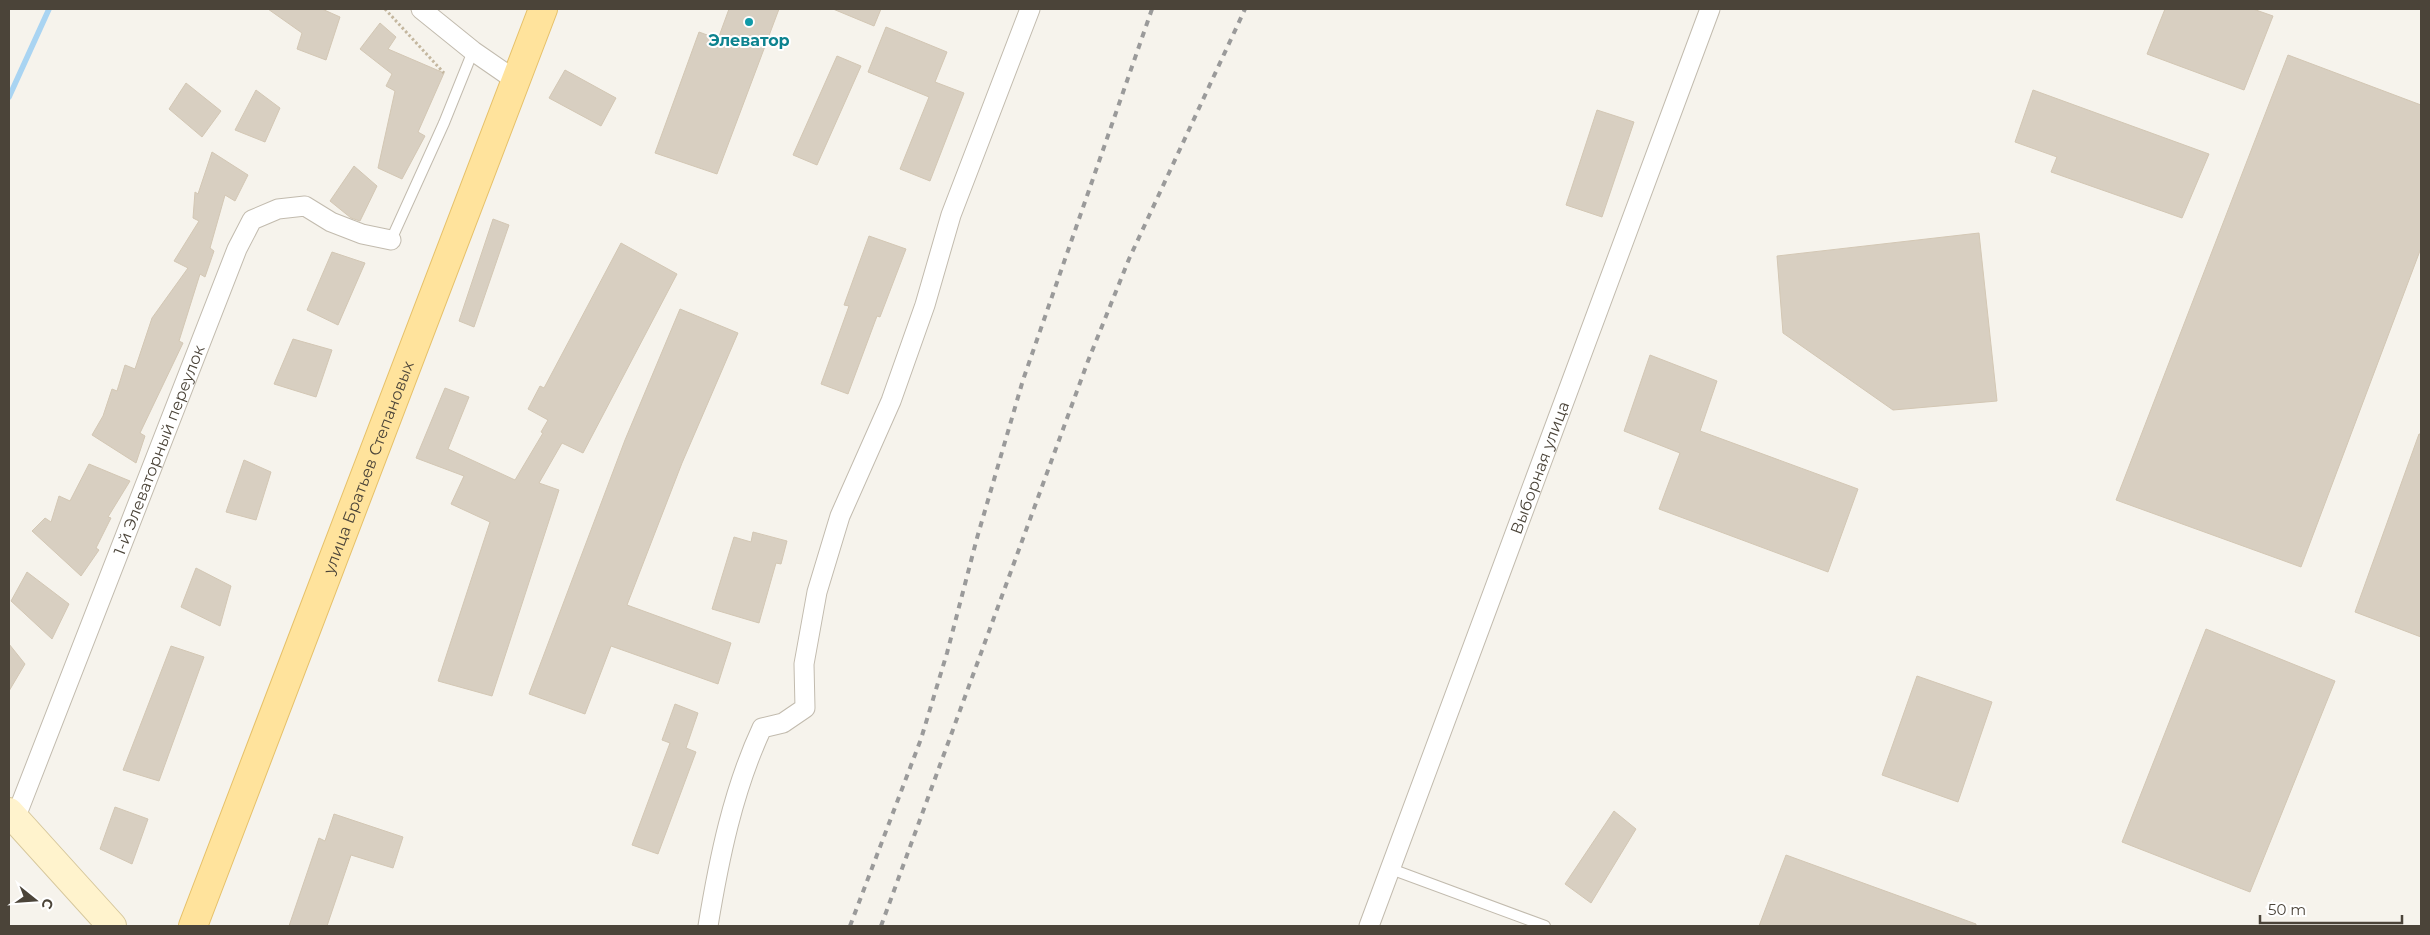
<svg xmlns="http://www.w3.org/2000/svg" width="2430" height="935" viewBox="0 0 2430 935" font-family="Montserrat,sans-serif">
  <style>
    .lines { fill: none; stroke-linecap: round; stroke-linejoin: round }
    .stream { stroke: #a9d4f2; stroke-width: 5.5 }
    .building { fill: #d8cfc1; stroke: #d3c7b4 }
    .service-casing { stroke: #c2bbae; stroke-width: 12 }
    .minor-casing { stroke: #c2bbae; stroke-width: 21 }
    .secondary-casing { stroke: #d6c79b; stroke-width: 30 }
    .primary-casing { stroke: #e6c16a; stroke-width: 30 }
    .path { stroke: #c4b79f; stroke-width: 3; stroke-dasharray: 2.5 2.5; stroke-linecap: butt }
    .service { stroke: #fff; stroke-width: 10 }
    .minor { stroke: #fff; stroke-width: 19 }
    .secondary { stroke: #fff3cd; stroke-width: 28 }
    .primary { stroke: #ffe39c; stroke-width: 28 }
    .rail { stroke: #9a9a9a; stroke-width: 4; stroke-dasharray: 6 6; stroke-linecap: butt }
    .culture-dot { fill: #0f9aa8; stroke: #fff; stroke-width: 2 }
    .labels { text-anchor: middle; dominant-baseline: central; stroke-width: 4; stroke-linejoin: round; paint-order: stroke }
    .culture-label { font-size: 16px; font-weight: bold; fill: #0d838f; stroke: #fff }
    .street-label { font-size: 16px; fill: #4b4439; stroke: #fff }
  </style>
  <rect width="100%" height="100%" fill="#f6f3ec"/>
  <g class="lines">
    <!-- stream -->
    <polyline class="stream" points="9,97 49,9"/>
  </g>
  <!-- building -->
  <g class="building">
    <polygon points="268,9 322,9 340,17 326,60 297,49 302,33"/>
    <polygon points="729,9 779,9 717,174 655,153 699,32 718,39"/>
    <polygon points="833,9 881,9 874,26"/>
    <polygon points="2165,9 2253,9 2273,16 2244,90 2147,54"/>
    <polygon points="380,23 396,37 388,49 444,73 418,132 425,136 402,179 378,168 395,91 386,86 392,74 360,49"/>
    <polygon points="886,27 947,52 935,82 964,93 930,181 900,169 929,97 868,72"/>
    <polygon points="2288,55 2421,105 2421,248 2301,567 2116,500"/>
    <polygon points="837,56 861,66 817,165 793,155"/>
    <polygon points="565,70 616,98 601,126 549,98"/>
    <polygon points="186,83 221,111 202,137 169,109"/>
    <polygon points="256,90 280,108 265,142 235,130"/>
    <polygon points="2033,90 2209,154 2182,218 2051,172 2057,157 2015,142"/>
    <polygon points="1597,110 1634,122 1602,217 1566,205"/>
    <polygon points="212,152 248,175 235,201 225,195 210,248 214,251 205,277 200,274 179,341 183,343 140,433 145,436 136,463 92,435 103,416 112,389 117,391 125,365 135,369 152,318 188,268 174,261 199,221 193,218 195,192 198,194"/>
    <polygon points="354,166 377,186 360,221 351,218 330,201"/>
    <polygon points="493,219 509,225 474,327 459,321"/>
    <polygon points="1979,233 1997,401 1893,410 1783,333 1777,256"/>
    <polygon points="869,236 906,249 880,317 877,316 848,394 821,384 849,306 844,305"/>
    <polygon points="621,243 677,274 583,453 562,443 539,483 559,490 492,696 438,681 490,522 451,504 464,476 416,458 445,388 469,397 448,449 515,480 543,433 541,432 548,420 528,409 540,386 544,388"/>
    <polygon points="332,252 365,263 338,325 307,310"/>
    <polygon points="680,309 738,333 682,463 627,605 731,643 718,684 611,646 585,714 529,694 625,440"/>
    <polygon points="293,339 332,350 316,397 274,384"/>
    <polygon points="1650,355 1717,381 1700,431 1858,489 1828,572 1659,509 1680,453 1624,431"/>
    <polygon points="2419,434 2421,434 2421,637 2355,612"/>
    <polygon points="244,460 271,472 256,520 226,512"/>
    <polygon points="89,464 130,481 108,517 111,518 96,548 99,550 81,576 32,531 45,518 51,522 59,496 70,501"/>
    <polygon points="753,532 787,541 781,564 776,563 759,623 712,609 734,537 751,542"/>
    <polygon points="196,568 231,586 220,626 181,607"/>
    <polygon points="27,572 69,604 52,639 11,601"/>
    <polygon points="2206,629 2335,681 2250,892 2122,842"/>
    <polygon points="9,644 25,664 9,691"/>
    <polygon points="171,646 204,657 159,781 123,770"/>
    <polygon points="1917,676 1992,702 1958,802 1882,775"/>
    <polygon points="675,704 698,713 686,748 696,752 658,854 632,845 670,743 662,740"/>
    <polygon points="115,807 148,819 132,864 100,849"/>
    <polygon points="1614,811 1636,829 1591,903 1565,884"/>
    <polygon points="334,814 403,837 393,868 351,855 327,926 289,926 319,838 325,841"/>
    <polygon points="1786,855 1976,924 1976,926 1759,926"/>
  </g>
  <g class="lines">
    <defs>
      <g id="service">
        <polyline points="391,240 444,123 473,51"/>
        <polyline points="1391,869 1545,926"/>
      </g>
      <g id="minor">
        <polyline points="421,9 473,51 515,80"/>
        <path id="s1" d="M15 819 237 249 252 220 278 209 305 206 331 222 362 234 391 240"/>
        <path d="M708 926C719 859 733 790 762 728L783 723 805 708 804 664 817 592 840 516 891 401 925 305 951 215 1030 9"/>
        <path id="s2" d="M1369 926 1710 9"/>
      </g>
      <polyline id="secondary" points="9,812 112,926"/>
      <g id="primary">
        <path id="s3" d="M193 926 543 9"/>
      </g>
    </defs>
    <!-- service casing -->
    <use href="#service" class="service-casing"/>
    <!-- minor casing -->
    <use href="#minor" class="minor-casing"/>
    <!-- secondary casing -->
    <use href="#secondary" class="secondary-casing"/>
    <!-- primary casing -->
    <use href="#primary" class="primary-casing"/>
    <!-- path -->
    <polyline class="path" points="385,9 444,73"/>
    <!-- service -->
    <use href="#service" class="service"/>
    <!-- minor -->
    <use href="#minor" class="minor"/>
    <!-- secondary -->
    <use href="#secondary" class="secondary"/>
    <!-- primary -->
    <use href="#primary" class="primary"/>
    <!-- rail -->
    <g class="rail">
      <polyline points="850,926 921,739 947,653 977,538 1023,380 1152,9"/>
      <polyline points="881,926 1088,361 1129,259 1245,9"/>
    </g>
  </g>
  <!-- markers -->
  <circle class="culture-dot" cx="749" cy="22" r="5"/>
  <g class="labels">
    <!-- culture labels -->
    <g class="culture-label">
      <text x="749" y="40">Элеватор</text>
    </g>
    <!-- street labels -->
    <g class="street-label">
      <text stroke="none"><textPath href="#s1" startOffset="396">1-й Элеваторный переулок</textPath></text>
      <text stroke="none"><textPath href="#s3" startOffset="491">улица Братьев Степановых</textPath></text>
      <text stroke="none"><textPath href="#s2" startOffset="489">Выборная улица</textPath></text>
    </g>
  </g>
  <!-- border -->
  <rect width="2430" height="935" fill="none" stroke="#4b4439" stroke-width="20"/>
  <!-- north arrow -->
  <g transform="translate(35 900) rotate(107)" stroke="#ffffff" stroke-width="4" paint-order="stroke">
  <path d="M0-4L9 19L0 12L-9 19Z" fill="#4b4439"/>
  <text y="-8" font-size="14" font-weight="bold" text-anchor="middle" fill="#4b4439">С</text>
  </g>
  <!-- scale -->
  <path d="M2260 915v8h142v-8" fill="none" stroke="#4b4439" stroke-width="2.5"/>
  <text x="2268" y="915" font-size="15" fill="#4b4439" stroke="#ffffff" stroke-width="4" paint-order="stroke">50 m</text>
</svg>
